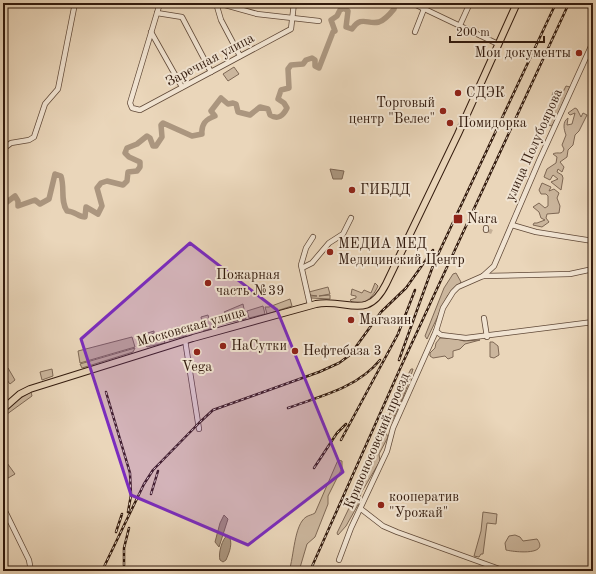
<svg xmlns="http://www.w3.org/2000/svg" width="596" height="574" viewBox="0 0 596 574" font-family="'Old Standard TT',serif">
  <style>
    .green { fill: #cbb69d; stroke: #7e6855 }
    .water { fill: #ab967f; stroke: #7b6451 }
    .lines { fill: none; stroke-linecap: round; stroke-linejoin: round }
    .river { stroke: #ab967f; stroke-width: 5.5 }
    .minor-tunnel { stroke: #c5b097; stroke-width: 4.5; stroke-dasharray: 4.5 2; stroke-linecap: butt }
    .minor-casing { stroke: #604938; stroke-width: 6 }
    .major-casing { stroke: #321a0d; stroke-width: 8 }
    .minor { stroke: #f1e4d2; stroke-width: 4.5 }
    .major { stroke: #ead6ba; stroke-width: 6 }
    .rail-casing { stroke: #321a0d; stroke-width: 2.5 }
    .rail { stroke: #f1e4d2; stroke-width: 1; stroke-dasharray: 3; stroke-linecap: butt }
    .marked { fill: #7b2cbf; fill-opacity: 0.2; stroke: #7b2cbf; stroke-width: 3; stroke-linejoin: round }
    .poi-dot { fill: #8f2418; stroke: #f1e4d2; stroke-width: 1.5 }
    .labels { text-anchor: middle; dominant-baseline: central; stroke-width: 4; stroke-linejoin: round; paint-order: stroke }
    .poi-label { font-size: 14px; fill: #321a0d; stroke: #f1e4d2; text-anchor: start }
    .street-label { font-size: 14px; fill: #321a0d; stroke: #f1e4d2 }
  </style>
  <rect width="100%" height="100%" fill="#ead6ba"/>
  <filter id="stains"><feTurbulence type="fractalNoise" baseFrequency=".005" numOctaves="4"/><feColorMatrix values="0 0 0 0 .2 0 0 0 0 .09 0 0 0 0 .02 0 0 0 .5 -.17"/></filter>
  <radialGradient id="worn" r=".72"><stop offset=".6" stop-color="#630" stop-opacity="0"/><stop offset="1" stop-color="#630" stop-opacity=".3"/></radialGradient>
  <!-- green -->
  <g class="green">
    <polygon points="234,67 239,74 228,81 223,74"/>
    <polygon points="566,86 570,87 555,121 552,126 545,124 543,121 550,113 554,103 552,96 553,92 557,91 558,92 557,98 560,98"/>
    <path d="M575 108 577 109 581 117 583 113 587 115 579 131 575 135 573 145 568 150 567 157 560 162 564 167 562 172 558 169 557 172 562 175 563 178 561 190 551 182 558 179 553 175 550 180 544 177 547 169 556 163 557 157 553 154C558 151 562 156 564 149L562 145 566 135C564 130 562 122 568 118L567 125 572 124 575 113 570 115 568 113Z"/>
    <polygon points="542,183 551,187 549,191 554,189 559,193 557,198 560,206 559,213 547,214 546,218 549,222 542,227 533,225 534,223 537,223 545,220 541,218 539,212 533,207 539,203 545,208 548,206 548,196 546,194 541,194 539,190"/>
    <polygon points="456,273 461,282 448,295 427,339 425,336 444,288 453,274"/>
    <path d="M375 283 378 286C373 297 365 306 352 302L350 300 356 298V296L351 295 352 289 362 293 364 290 371 293Z"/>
    <polygon points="328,287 330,294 319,296 330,295 330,299 311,298 310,296 317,296 310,295 309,292"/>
    <polygon points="290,299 292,306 267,314 265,307 269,307"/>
    <polygon points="243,304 246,319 222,324 220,319 223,315 226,316 227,314 224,312"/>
    <polygon points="263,306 265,314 249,318 247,311"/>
    <polygon points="208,315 209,319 215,320 217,325 216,327 204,331 201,317"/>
    <polygon points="178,327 179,331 186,331 186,336 169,340 167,336 171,334 169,330"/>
    <polygon points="154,331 154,333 151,334 152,339 163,336 165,343 147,347 142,339 146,338 146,336 141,337 141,335"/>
    <polygon points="132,337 135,347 80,363 78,351"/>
    <polygon points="440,338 453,338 464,341 480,340 465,344 460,349 453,351 453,357 448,359 445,356 433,358 430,356 430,353 435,348 436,343"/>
    <polygon points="490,342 493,342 498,346 499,355 494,358 490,357"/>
    <polygon points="135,348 133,352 82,368 80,364"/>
    <polygon points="8,368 15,380 10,384 3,375 3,369"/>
    <polygon points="52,369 53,376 42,380 40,372"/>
    <path d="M411 369H413C408 387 401 402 393 419 391 424 386 426 385 431L388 437 379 454 380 461 361 493 359 503 346 526 338 535 337 533 377 450 379 433 389 416 397 391 402 386Z"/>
    <polygon points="31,392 32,396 3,417 3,413 19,399"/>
    <path d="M338 460 342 461V468L328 496V504L315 537 307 544 299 571H289C294 557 294 525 306 517 309 515 312 515 315 513Z"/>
    <polygon points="7,463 15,474 3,481 3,464"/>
    <polygon points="483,512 497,514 496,524 487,523 483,554 481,554 479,557 474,556 481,531"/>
    <path d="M515 535 520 537 523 541 537 539C550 556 514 552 506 550L505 543 509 536Z"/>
  </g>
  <!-- water -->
  <g class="water">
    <polygon points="330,169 344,171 342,179 333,179"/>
    <polygon points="224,515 228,519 219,547 215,542 220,523"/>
    <path d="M228 535C234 542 229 553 226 560L223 562 220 560C218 554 222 538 228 535Z"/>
  </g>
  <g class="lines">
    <!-- river -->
    <path class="river" d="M3 201 7 202 15 196 18 201V206L35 200 40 204 49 199 55 174 61 176C65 188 60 201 67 211 75 211 78 217 85 217L86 207 98 214 102 206 97 188 101 183 107 181 123 185 127 181 128 172 137 171 140 167V162L129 157 125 153 127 148 137 144 147 136 150 138 153 146H156L162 137 161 125 163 123 192 136 202 134C201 124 206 119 215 116L211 111 221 98 228 104 233 103 236 104 238 112 250 115 260 107 268 109 270 115C278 120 283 116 287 108L284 103 278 99 281 90 289 88 288 69 291 65 303 64 306 60 312 58 315 60V66L319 68 333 32 335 31 331 20 337 16 340 10 344 8 348 11 346 27 352 29C362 15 367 25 379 22 385 20 390 14 394 9L395 3"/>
    <!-- minor-tunnel -->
    <polyline class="minor-tunnel" points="483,228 492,232"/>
    <defs>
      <g id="minor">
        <polyline points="160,3 130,103 132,108 140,110 291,29 294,3"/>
        <polyline points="216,3 221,20 240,56"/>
        <polyline points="218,3 257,14 319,21"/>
        <polyline points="412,3 498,44"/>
        <polyline points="157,13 182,17 211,72"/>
        <polyline points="460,25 470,3"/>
        <polyline points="151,32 182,87"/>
        <polyline points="415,32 424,9"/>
        <polyline points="3,149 11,143 29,140 34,137 45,104 58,89 75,3"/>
        <polyline points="512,225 536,232 593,241"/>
        <polyline points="486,230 486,228"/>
        <polyline points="302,268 312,263 329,243 343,234 351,218"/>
        <polyline points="483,276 494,266 539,161 593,42"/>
        <polyline points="310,305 301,265 306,248 313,237"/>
        <polyline points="484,318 487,337"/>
        <polyline points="436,331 441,335 466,338 593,322"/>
        <polyline points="185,340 199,429"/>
        <polyline points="591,504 593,504"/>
        <polyline points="3,507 29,560 31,571"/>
        <polyline points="361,509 383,526 397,532 505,571"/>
        <polyline points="339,560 351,528 387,451 393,428 436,331 443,308 453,292 458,287 483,276 570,274 593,269"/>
      </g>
      <path id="major" d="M3 409 20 394 30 389 193 338 316 304C347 298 367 322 386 284L458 134 517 3"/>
    </defs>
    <!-- minor casing -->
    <use href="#minor" class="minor-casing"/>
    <!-- major casing -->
    <use href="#major" class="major-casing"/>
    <!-- minor -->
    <use href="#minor" class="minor"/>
    <!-- major -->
    <use href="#major" class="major"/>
    <defs>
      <g id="rail">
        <polyline points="399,360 434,263 556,3"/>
        <polyline points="106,392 130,473 131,495 128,512"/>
        <path d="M288 408C321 396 357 388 380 360"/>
        <polyline points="341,440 398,334 415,290"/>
        <polyline points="314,468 337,433 346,424"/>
        <polyline points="151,494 158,471"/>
        <polyline points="116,532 122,514"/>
        <polyline points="102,571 144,484 153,470 199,423 213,410 319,372 339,363 350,355 381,312 406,288 433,250"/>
        <polyline points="124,571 124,548 129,528"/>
        <polyline points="310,571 399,371 569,3"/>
      </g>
    </defs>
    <!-- rail casing -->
    <use href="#rail" class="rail-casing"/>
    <!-- rail -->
    <use href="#rail" class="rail"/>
  </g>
  <!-- marked area -->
  <path class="marked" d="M190 243 277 310 343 472 248 545 131 495 81 339Z"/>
  <!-- markers -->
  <g class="poi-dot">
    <circle cx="579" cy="53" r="4"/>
    <circle cx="458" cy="93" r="4"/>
    <circle cx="443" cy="111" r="4"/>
    <circle cx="450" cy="123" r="4"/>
    <circle cx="352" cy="190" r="4"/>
    <rect x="453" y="214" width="10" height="10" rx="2"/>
    <circle cx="330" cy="252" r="4"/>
    <circle cx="208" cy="283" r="4"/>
    <circle cx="351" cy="320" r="4"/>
    <circle cx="223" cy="346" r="4"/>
    <circle cx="295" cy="351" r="4"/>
    <circle cx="197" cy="352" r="4"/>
    <circle cx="381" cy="505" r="4"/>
  </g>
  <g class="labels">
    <!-- poi labels -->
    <g class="poi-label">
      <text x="571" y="53" text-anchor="end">Мои документы</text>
      <text x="466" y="93">СДЭК</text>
      <text x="435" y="103" text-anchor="end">Торговый<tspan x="435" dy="16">центр "Велес"</tspan></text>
      <text x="458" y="123">Помидорка</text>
      <text x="360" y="190">ГИБДД</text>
      <text x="467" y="219">Nara</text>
      <text x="338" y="244">МЕДИА МЕД<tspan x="338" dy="16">Медицинский Центр</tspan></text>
      <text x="216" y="275">Пожарная<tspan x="216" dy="16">часть №39</tspan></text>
      <text x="359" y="320">Магазин</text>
      <text x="231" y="346">НаСутки</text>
      <text x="303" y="351">Нефтебаза 3</text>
      <text x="197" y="367" text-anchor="middle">Vega</text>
      <text x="389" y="497">кооператив<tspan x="389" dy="16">"Урожай"</tspan></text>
    </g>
    <!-- street labels -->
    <g class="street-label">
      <text transform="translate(210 60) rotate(-28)">Заречная улица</text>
      <text transform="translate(534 145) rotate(-66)">улица Полубоярова</text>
      <text transform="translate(191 327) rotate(-16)">Московская улица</text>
      <text transform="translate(377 441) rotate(-67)">Кривоносовский проезд</text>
    </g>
  </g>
  <!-- margin -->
  <rect width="596" height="574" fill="none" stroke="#ead6ba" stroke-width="16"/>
  <rect x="4" y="4" width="588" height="566" fill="none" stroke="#321a0d" stroke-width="2"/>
  <rect x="8" y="8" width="580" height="558" fill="none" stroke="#321a0d"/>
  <!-- scale -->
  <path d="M450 36v6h94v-6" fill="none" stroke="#321a0d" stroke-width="2"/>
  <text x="456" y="36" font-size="12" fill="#321a0d" stroke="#f1e4d2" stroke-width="3" paint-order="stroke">200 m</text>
  <rect width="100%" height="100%" filter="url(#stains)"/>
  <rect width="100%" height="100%" fill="url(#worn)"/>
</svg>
